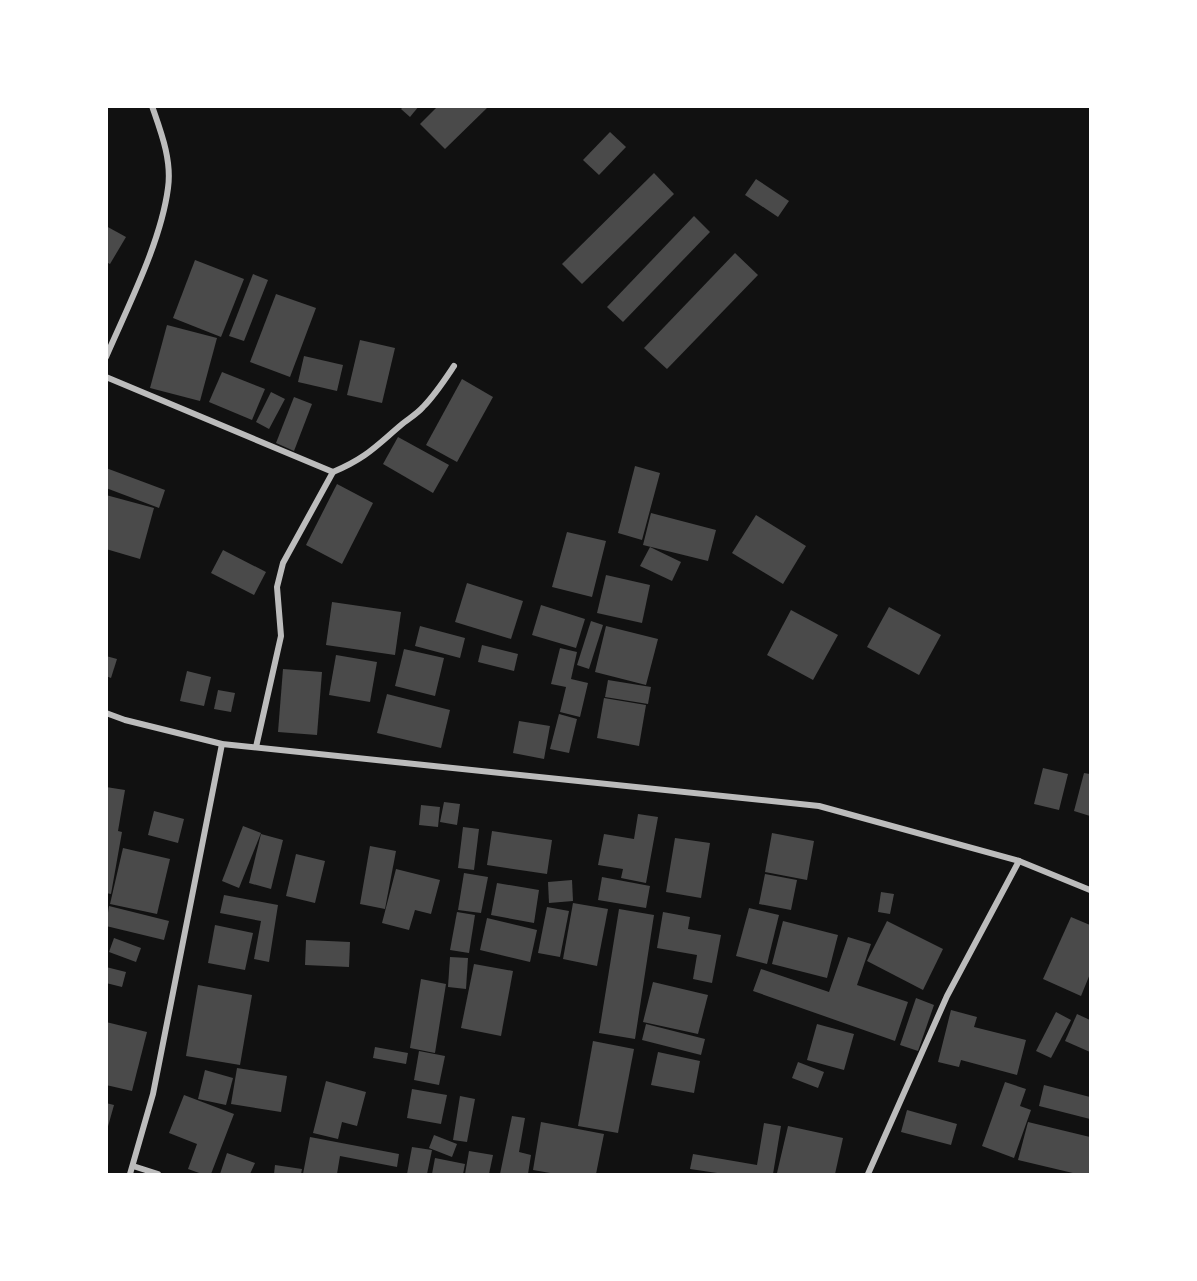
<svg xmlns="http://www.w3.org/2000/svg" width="1197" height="1281" viewBox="0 0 1197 1281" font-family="'Golos Text',sans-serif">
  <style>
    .building { fill: #4a4a4a }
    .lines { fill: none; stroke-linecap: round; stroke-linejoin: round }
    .minor { stroke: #bcbcbc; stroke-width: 6 }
  </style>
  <rect width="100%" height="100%" fill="#111"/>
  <!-- building -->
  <g class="building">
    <polygon points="404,106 419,106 410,117 401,109"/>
    <polygon points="438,106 489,106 445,149 420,124"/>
    <polygon points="610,132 626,147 599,175 583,160"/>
    <polygon points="654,173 674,194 582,284 562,264"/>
    <polygon points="756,179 789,201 778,217 745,195"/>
    <polygon points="694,216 710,232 623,322 607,307"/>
    <polygon points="106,226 126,237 110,264 106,262"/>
    <polygon points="735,253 758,275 667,369 644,348"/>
    <polygon points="195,260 244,279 221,337 173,318"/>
    <polygon points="253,274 268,280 244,341 229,336"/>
    <polygon points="276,294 316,308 290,377 250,362"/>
    <polygon points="167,325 217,338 200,401 150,388"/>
    <polygon points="360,340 395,348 382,403 347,395"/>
    <polygon points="304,356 343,365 337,391 298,382"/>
    <polygon points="222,372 265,389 252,420 209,402"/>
    <polygon points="462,379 493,397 457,462 426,445"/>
    <polygon points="271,392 285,399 269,429 256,422"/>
    <polygon points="294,397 312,404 294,451 276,443"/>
    <polygon points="398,437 449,465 433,493 383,464"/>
    <polygon points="635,466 660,473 642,540 618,533"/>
    <polygon points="106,468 165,490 159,508 106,488"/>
    <polygon points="337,484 373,503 342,564 306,545"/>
    <polygon points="106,495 154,508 140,559 106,549"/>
    <polygon points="651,513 716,530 708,561 643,545"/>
    <polygon points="756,515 806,546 783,584 732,553"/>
    <polygon points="567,532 606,541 592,597 552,587"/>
    <polygon points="650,547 681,562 672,581 640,566"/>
    <polygon points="223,550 266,572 254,595 211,573"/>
    <polygon points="606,575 650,585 642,623 597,613"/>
    <polygon points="467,583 523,601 511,639 455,622"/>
    <polygon points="332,602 401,612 395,655 326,645"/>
    <polygon points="541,605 585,619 576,648 532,635"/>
    <polygon points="889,607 941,635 919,675 867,647"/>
    <polygon points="791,610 838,635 813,680 767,655"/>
    <polygon points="591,621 603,625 589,669 577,665"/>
    <polygon points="420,626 465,638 460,658 415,646"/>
    <polygon points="606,626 658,639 646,685 595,672"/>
    <polygon points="482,645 518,654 514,671 478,662"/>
    <polygon points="560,648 577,652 571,679 588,683 580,717 560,712 566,687 551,684"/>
    <polygon points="404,649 444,658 435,696 395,686"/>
    <polygon points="336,655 377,662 370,702 329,695"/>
    <polygon points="106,656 117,659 111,678 106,676"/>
    <polygon points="283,669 322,672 317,735 278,732"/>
    <polygon points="187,671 211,677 204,706 180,701"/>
    <polygon points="608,680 651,687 648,704 605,697"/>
    <polygon points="218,690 235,693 231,712 214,709"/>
    <polygon points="387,694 450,710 441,748 377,733"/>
    <polygon points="604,698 646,705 639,746 597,738"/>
    <polygon points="559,714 577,719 569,753 550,749"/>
    <polygon points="519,721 550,726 544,759 513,753"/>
    <polygon points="1043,768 1068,774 1059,810 1034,804"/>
    <polygon points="1084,773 1090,774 1090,816 1074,811"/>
    <polygon points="106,787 125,790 118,831 122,832 111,894 106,893"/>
    <polygon points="444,802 460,804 457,825 440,822"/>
    <polygon points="421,805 440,807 438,827 419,825"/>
    <polygon points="154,811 184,819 178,843 148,835"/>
    <polygon points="638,814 658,817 646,883 621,878 623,869 598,865 604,834 634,839"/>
    <polygon points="243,826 261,833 239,888 222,881"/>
    <polygon points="463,827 479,829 474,870 458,868"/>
    <polygon points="492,831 552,840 547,874 487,865"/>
    <polygon points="772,833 814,841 807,880 765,872"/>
    <polygon points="261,834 283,840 271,889 249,883"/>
    <polygon points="675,838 710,843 701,898 666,892"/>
    <polygon points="370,846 396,851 385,909 360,904"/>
    <polygon points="123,848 170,859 157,914 110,904"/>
    <polygon points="296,854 325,861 315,903 286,896"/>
    <polygon points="396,869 440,880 431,914 415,910 409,930 382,923"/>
    <polygon points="464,873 488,877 481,913 458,910"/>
    <polygon points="765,874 797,880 791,910 759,904"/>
    <polygon points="602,877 650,886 646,908 598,900"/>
    <polygon points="572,880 573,901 549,903 548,882"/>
    <polygon points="497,883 539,890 534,923 491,915"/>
    <polygon points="881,892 894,894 890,914 878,912"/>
    <polygon points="224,895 278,905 269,962 254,959 261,921 220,913"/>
    <polygon points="573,903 608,909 597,966 563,959"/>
    <polygon points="109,906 169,921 164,940 106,926"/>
    <polygon points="547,907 569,911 560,957 538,953"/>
    <polygon points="749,908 779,915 767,964 736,956"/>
    <polygon points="619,909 654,915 635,1039 599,1033"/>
    <polygon points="457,912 475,915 469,953 450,950"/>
    <polygon points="663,912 690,917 688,929 721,935 712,983 693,979 697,955 657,948"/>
    <polygon points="1071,917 1090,925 1090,974 1081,996 1043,979"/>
    <polygon points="487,918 537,930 530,962 480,950"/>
    <polygon points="783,921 838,935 827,978 772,964"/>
    <polygon points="887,921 943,949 923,990 867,961"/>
    <polygon points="215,925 253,933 245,970 208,963"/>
    <polygon points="848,937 871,944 857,985 908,1002 895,1041 753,991 761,969 829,992"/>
    <polygon points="114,938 141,948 136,962 109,952"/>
    <polygon points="306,940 350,942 349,967 305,965"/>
    <polygon points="450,957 468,958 466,989 448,987"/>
    <polygon points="474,964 513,971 501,1036 461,1028"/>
    <polygon points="106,967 126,972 122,987 106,983"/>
    <polygon points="421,979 446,984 435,1053 410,1048"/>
    <polygon points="653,982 708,995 698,1034 643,1022"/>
    <polygon points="198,985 252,995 240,1065 186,1056"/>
    <polygon points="916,998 934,1005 918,1051 900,1045"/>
    <polygon points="951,1010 977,1017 974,1027 1026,1040 1017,1075 961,1060 959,1067 938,1062"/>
    <polygon points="1056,1012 1071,1020 1051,1058 1036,1051"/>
    <polygon points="1077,1014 1090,1020 1090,1052 1065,1041"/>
    <polygon points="106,1022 147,1032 132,1091 106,1085"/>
    <polygon points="646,1024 705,1039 701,1055 642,1040"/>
    <polygon points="817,1024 854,1034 844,1070 807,1060"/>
    <polygon points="593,1041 634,1049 618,1133 578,1126"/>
    <polygon points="375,1047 408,1053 406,1064 373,1058"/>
    <polygon points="419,1051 445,1056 439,1085 414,1080"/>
    <polygon points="658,1052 700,1061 694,1093 651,1085"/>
    <polygon points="798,1062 824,1072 818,1088 792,1078"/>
    <polygon points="237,1068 287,1076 281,1112 231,1104"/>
    <polygon points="205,1070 233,1078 226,1105 198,1099"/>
    <polygon points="326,1081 366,1092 357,1126 342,1122 338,1139 313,1133"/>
    <polygon points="1005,1082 1026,1089 1020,1106 1031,1110 1014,1158 982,1146"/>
    <polygon points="1044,1085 1090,1097 1090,1119 1039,1106"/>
    <polygon points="412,1089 447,1095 441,1124 407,1118"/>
    <polygon points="184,1095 234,1114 211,1174 202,1174 188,1169 197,1144 169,1133"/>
    <polygon points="460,1096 475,1099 467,1142 453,1140"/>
    <polygon points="106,1103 114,1105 107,1130 106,1130"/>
    <polygon points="907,1110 957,1124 951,1145 901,1132"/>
    <polygon points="512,1116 525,1118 519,1152 531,1155 528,1174 500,1174"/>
    <polygon points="541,1122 604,1134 596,1174 556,1174 533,1170"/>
    <polygon points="1028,1122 1090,1137 1090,1174 1077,1174 1018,1160"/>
    <polygon points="764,1123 781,1126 773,1174 724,1174 690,1169 693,1154 757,1165"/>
    <polygon points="788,1126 843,1138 835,1174 777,1173"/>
    <polygon points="434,1135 457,1144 452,1157 429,1148"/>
    <polygon points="310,1137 399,1154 397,1167 340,1156 337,1174 303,1174"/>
    <polygon points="412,1147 432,1150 427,1174 407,1174"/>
    <polygon points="469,1151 493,1155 489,1174 465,1174"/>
    <polygon points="227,1153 255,1163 250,1174 220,1174"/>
    <polygon points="435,1158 465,1164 463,1174 432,1174"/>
    <polygon points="275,1165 302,1169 301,1174 274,1174"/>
  </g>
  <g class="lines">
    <!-- minor -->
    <g class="minor">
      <path d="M106 357C128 306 161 242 168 188 172 160 161 132 152 106"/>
      <path d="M106 377 333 472C366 458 375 447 401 425 408 419 417 414 423 407 435 395 444 381 454 366"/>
      <polyline points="106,713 125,720 222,744 819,806 1019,861 1090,890"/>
      <polyline points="256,747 281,636 277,587 283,563 333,472"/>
      <polyline points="133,1166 158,1174"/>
      <polyline points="130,1174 153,1094 222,744"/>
      <polyline points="868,1174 947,996 1019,861"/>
    </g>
  </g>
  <!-- border -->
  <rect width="1197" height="1281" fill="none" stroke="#ffffff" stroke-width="216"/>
</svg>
